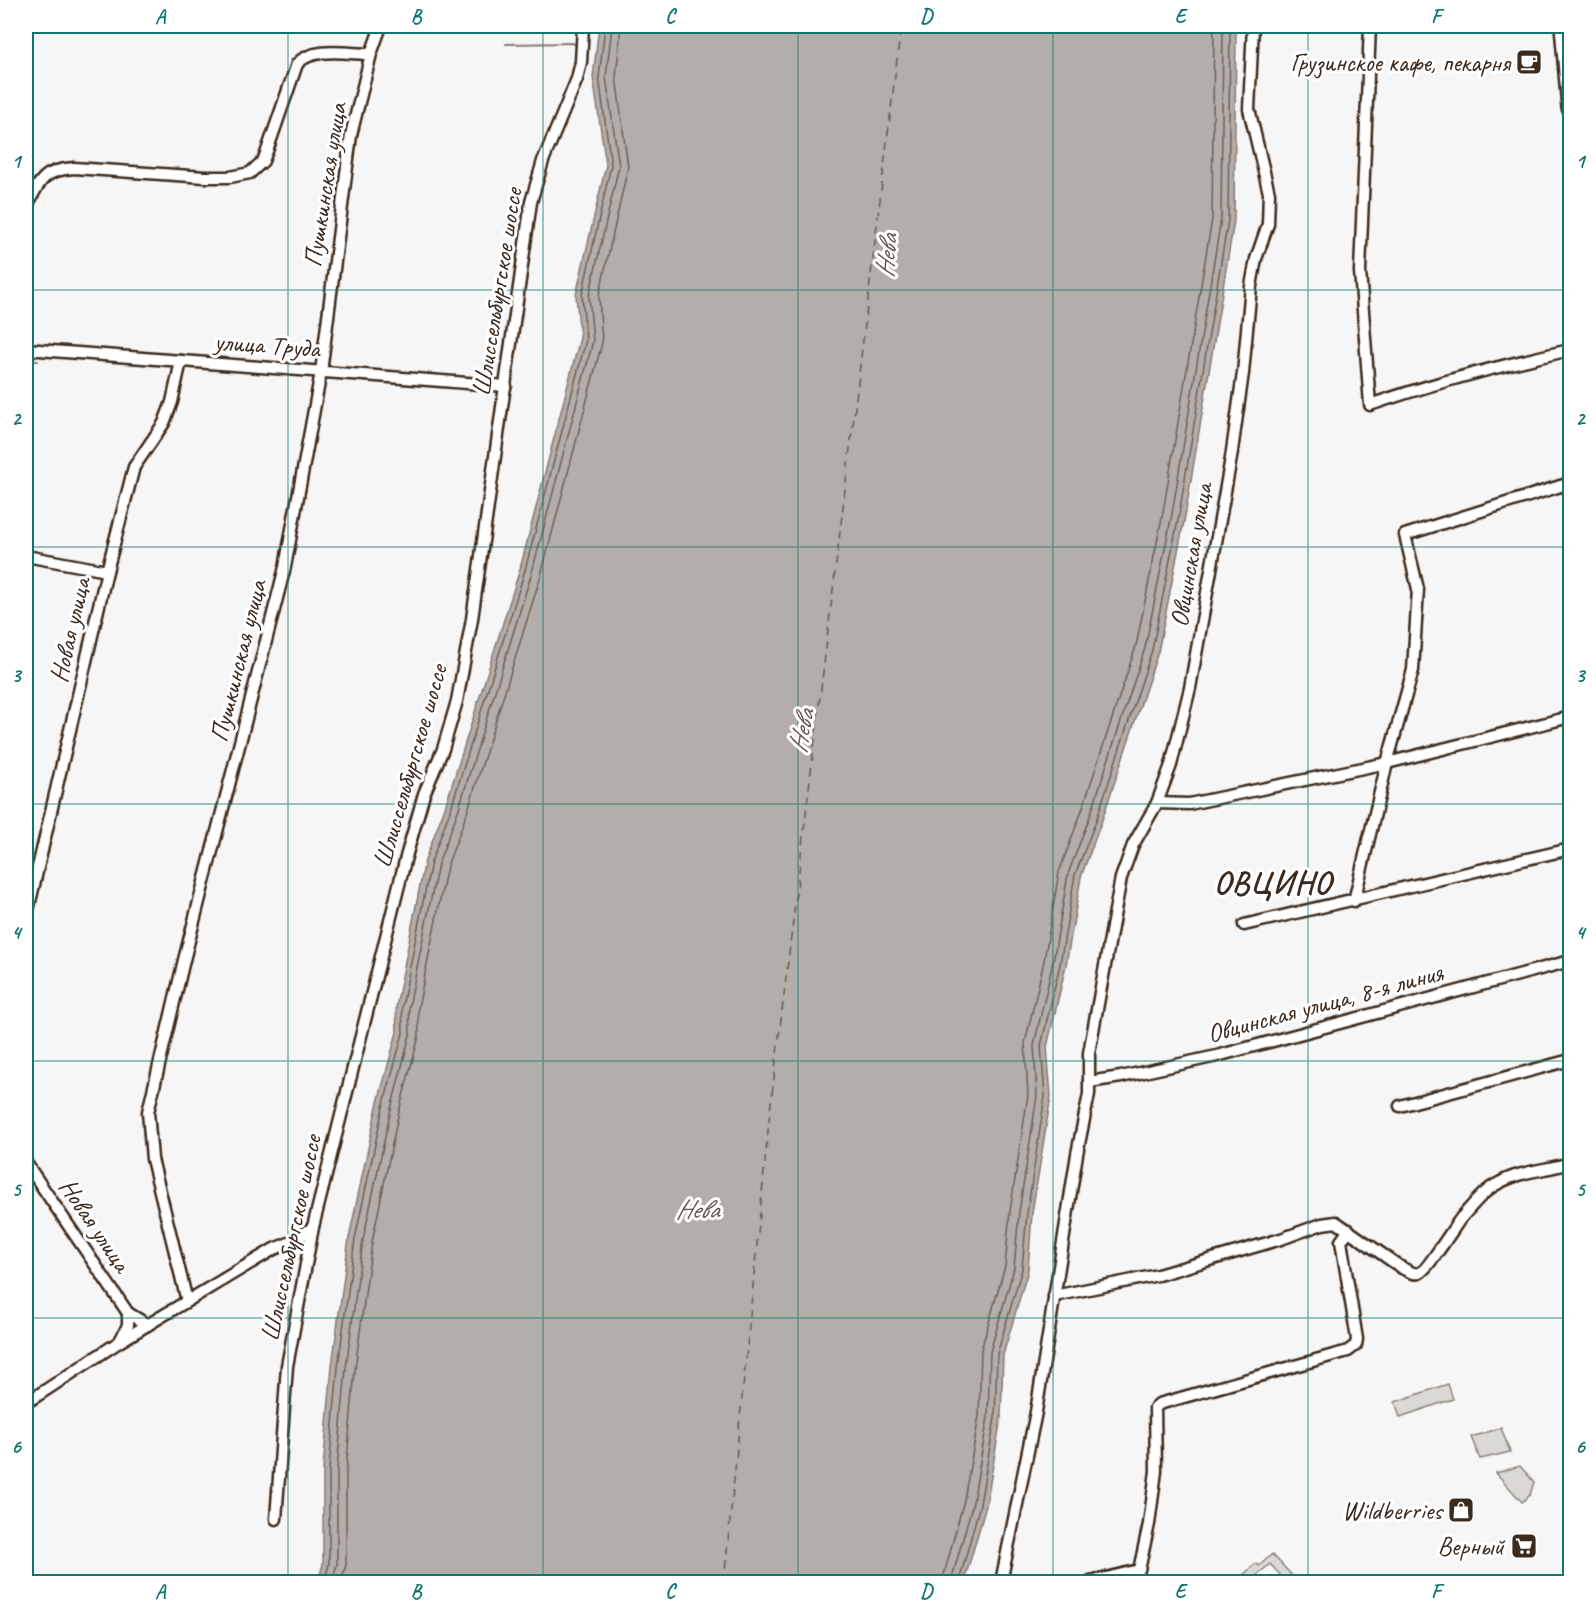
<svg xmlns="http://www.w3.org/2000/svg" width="1596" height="1608" viewBox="0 0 1596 1608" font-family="Caveat,sans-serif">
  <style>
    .green { fill: #dbd9d6; stroke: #8b827a; stroke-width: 1.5 }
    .water { fill: #b4aeaa; stroke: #847972; stroke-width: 1.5 }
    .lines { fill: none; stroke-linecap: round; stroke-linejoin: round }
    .shore { stroke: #6b5f56; stroke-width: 1.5 }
    .stream { stroke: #847972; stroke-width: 2 }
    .ferry { stroke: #65584f; stroke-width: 1.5; stroke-dasharray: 8 6; stroke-linecap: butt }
    .street-casing { stroke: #3b2a1e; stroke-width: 15 }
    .secondary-casing { stroke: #3b2a1e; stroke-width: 20 }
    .street { stroke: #fff; stroke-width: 10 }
    .secondary { stroke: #fff; stroke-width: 15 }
    .grid { fill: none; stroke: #0f766e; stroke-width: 1.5; stroke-opacity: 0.55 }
    .labels { text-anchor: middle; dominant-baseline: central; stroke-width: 6; stroke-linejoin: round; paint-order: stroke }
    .poi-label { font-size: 26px; fill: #3b2a1e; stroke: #fff; text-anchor: end }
    .street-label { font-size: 26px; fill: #3b2a1e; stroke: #fff }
    .water-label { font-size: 27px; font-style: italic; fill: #65584f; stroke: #fff }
    .district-label { font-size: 32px; font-weight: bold; letter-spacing: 1.5px; fill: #3b2a1e; stroke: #fff }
    .neatline { fill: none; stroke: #0f766e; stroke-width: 2 }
    .grid-label { font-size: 20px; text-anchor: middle; font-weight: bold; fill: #0f766e }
  </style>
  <rect width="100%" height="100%" fill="#f7f6f6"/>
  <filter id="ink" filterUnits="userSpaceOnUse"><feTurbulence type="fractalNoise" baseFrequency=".0167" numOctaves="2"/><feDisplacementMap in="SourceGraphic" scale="12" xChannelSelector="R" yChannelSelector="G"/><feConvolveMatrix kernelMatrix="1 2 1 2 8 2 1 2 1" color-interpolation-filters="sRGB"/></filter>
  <g filter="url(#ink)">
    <!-- green -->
    <g class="green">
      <polygon points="1448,1384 1453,1399 1400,1417 1395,1402"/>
      <polygon points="1501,1428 1510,1452 1480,1459 1471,1437"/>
      <polygon points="1520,1466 1534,1482 1530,1495 1522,1502 1496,1473"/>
      <polygon points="1272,1554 1298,1582 1287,1582 1270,1564 1249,1582 1236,1582 1256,1563 1259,1566"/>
    </g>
    <!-- water -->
    <polygon class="water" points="599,26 1236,26 1234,221 1185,516 1158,652 1102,820 1081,877 1066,965 1047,1047 1051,1096 1032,1213 1028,1270 1003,1355 1001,1418 986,1506 964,1582 318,1582 323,1564 323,1469 332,1366 349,1238 377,1106 397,1032 396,1007 425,860 445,807 520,569 580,338 576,295 606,165 593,77"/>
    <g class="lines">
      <!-- shore -->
      <g class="shore">
        <polyline points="324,1582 329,1564 329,1469 338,1367 355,1239 383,1107 403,1033 402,1007 431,862 451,808 525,570 586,340 582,295 611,165 599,77 605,26"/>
        <polyline points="332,1582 337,1564 337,1469 346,1368 363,1240 391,1109 410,1035 409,1007 438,864 458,811 532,572 593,341 589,296 619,166 606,77 612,26"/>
        <polyline points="341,1582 346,1565 346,1470 355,1369 372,1242 399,1111 419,1036 418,1008 447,866 467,813 541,575 602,343 599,296 628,167 616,77 621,26"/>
        <polyline points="942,1582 964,1500 979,1416 981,1350 1005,1266 1010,1211 1028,1095 1025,1043 1044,961 1059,872 1081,813 1136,646 1163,512 1212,219 1214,26"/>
        <polyline points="951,1582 973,1502 988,1417 990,1352 1014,1268 1019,1212 1037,1096 1034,1045 1053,962 1068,874 1090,816 1145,648 1172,514 1221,219 1223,26"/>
        <polyline points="959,1582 980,1504 995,1418 997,1354 1022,1269 1027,1213 1045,1096 1041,1046 1060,964 1075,875 1097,818 1152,650 1179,515 1228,220 1230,26"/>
      </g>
      <!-- stream -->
      <g class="stream">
        <polyline points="506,44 572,43 577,45"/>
        <polyline points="26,360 38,361"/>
      </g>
      <!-- ferry -->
      <polyline class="ferry" points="724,1582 770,1111 901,26"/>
      <defs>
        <g id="street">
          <path d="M1370 26 1360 271 1370 405C1436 382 1503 365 1570 350"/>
          <path d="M26 208C39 182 42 170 74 168L205 177H230L250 173 263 161 267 151 297 64C313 46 348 54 371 54"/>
          <polyline points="26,349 506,386"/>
          <polyline points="26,556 107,571"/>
          <polyline points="1157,803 1189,804 1387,763 1570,717"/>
          <polyline points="1354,901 1387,763 1413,670 1418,589 1405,535 1570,483"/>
          <polyline points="26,919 107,571 134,467 164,423 172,402 181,361"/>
          <polyline points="1244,925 1570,849"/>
          <polyline points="1089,1082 1121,1077 1217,1056 1570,961"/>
          <polyline points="1400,1106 1570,1060"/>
          <polyline points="26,1163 128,1313 148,1325"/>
          <path d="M1054 1296 1158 1275 1281 1239 1322 1224 1336 1222 1402 1268C1407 1270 1413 1275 1419 1273 1426 1272 1454 1227 1461 1218 1472 1206 1484 1190 1499 1183 1520 1171 1547 1170 1570 1163"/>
          <polyline points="187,1301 152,1159 148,1112 184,960 285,567 321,372 351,135 371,54 381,26"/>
          <polyline points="120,1341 128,1325 128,1313"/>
          <polyline points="26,1403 119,1342 274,1249 294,1241 313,1227"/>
          <polyline points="276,1519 287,1366 313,1227 406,857 424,794 443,749 457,701 472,619 531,202 543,161 577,79 581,62 583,26"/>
          <polyline points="1001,1582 1036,1412 1077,1154 1089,1094 1089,1053 1121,878 1133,845 1157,803 1171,765 1190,688 1231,458 1243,373 1251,286 1256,259 1268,224 1269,193 1249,109 1253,26"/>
          <polyline points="1090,1582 1139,1570 1149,1524 1156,1471 1155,1408 1159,1404 1348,1351 1356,1345 1357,1339 1341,1241 1349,1230"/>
        </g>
        <polyline id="secondary" points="1563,26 1570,108"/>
      </defs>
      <!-- street casing -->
      <use href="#street" class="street-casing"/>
      <!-- secondary casing -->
      <use href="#secondary" class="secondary-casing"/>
      <!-- street -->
      <use href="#street" class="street"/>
      <!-- secondary -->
      <use href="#secondary" class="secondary"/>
    </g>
  </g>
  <!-- grid -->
  <path class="grid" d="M288 26V1582M543 26V1582M798 26V1582M1053 26V1582M1308 26V1582M26 290H1570M26 547H1570M26 804H1570M26 1061H1570M26 1318H1570"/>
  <!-- icons -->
  <defs>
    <symbol id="cafe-square" viewBox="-11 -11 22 22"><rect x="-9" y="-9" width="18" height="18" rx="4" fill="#3b2a1e" stroke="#fff"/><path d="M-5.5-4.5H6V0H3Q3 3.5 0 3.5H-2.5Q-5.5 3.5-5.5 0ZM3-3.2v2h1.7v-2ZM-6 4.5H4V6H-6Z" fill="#fff"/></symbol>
    <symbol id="shop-square" viewBox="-11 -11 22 22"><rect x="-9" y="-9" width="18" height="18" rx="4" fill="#3b2a1e" stroke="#fff"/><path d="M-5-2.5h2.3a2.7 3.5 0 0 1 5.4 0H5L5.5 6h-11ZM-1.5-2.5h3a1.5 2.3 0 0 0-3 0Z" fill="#fff"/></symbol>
    <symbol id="supermarket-square" viewBox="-11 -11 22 22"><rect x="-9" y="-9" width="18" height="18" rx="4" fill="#3b2a1e" stroke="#fff"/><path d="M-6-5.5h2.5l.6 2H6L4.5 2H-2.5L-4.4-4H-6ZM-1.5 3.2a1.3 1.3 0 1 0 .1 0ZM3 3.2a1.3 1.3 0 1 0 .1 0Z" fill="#fff"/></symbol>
  </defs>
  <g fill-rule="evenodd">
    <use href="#cafe-square" x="1514" y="47" width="30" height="30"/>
    <use href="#shop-square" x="1446" y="1495" width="30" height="30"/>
    <use href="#supermarket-square" x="1509" y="1531" width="30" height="30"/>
  </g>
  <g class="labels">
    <!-- poi labels -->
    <g class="poi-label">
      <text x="1510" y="62">Грузинское кафе, пекарня</text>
      <text x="1442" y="1510">Wildberries</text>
      <text x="1504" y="1546">Верный</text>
    </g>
    <!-- street labels -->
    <g class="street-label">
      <text transform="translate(325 185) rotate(-81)">Пушкинская улица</text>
      <text transform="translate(497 292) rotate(-81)">Шлиссельбургское шоссе</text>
      <text transform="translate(267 345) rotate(4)">улица Труда</text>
      <text transform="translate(1191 555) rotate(-80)">Овцинская улица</text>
      <text transform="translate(70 630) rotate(-77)">Новая улица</text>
      <text transform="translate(238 661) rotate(-76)">Пушкинская улица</text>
      <text transform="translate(410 766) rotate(-74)">Шлиссельбургское шоссе</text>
      <text transform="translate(1325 1003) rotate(-15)">Овцинская улица, 8-я линия</text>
      <text transform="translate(95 1225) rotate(56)">Новая улица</text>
      <text transform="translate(291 1238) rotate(-78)">Шлиссельбургское шоссе</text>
    </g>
    <!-- water labels -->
    <g class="water-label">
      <text transform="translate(886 256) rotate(-84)">Нева</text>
      <text transform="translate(801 731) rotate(-78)">Нева</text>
      <text x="697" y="1209">Нева</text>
    </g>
    <!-- district labels -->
    <g class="district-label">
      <text x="1273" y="882">ОВЦИНО</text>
    </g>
  </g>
  <!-- margin -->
  <rect width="1596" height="1608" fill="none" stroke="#fff" stroke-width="66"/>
  <rect x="33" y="33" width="1530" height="1542" class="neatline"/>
  <g class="grid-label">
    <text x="160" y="23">A</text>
    <text x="416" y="23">B</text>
    <text x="670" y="23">C</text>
    <text x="926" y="23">D</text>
    <text x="1180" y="23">E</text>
    <text x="1436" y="23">F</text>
    <text x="16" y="168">1</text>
    <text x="1580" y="168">1</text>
    <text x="16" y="425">2</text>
    <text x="1580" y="425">2</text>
    <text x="16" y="682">3</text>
    <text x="1580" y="682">3</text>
    <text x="16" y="939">4</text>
    <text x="1580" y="939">4</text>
    <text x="16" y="1196">5</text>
    <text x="1580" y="1196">5</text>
    <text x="16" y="1453">6</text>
    <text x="1580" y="1453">6</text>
    <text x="160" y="1598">A</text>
    <text x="416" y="1598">B</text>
    <text x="670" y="1598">C</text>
    <text x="926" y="1598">D</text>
    <text x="1180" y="1598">E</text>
    <text x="1436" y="1598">F</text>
  </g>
</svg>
